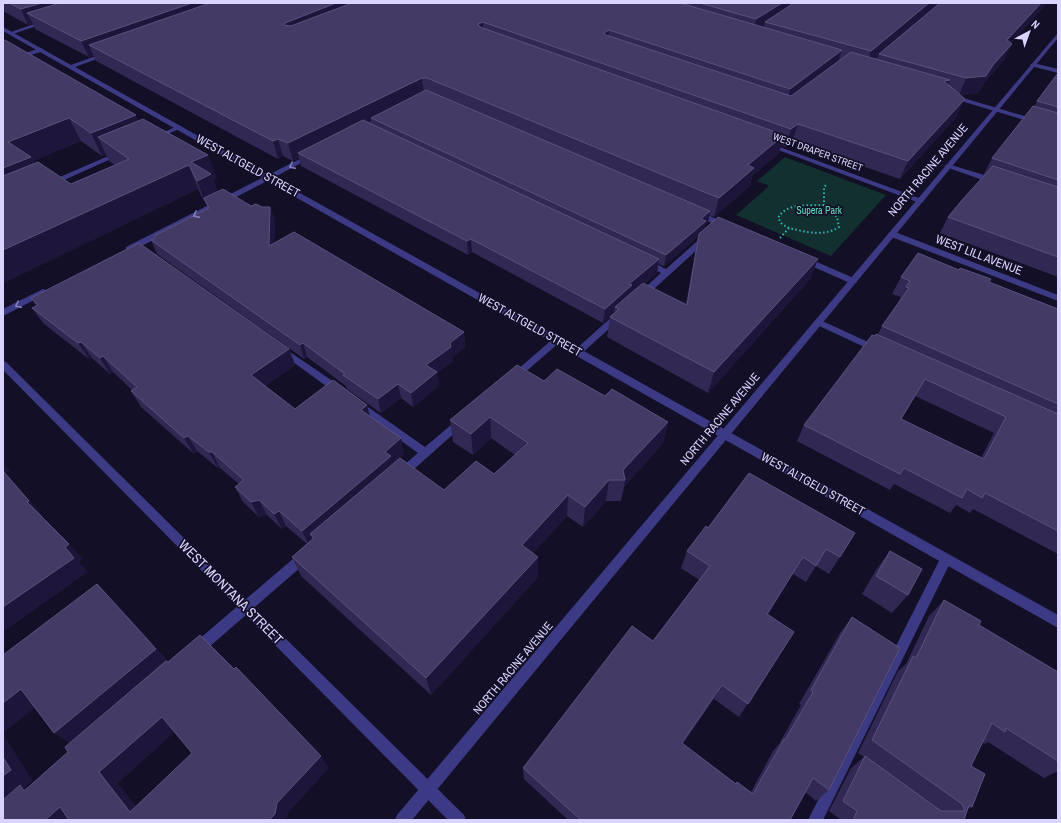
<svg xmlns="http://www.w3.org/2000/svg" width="1061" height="823" viewBox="0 0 1061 823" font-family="'Archivo Narrow',sans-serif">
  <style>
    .green { fill: #12302f }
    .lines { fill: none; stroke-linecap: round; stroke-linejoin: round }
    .path { stroke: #2fb8b0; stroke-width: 2; stroke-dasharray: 1.5 2.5; stroke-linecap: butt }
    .service { fill: #3d3a85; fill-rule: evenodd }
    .minor { fill: #3d3a85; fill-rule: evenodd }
    .tertiary { fill: #3d3a85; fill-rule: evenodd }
    .wall { fill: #312854; fill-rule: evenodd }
    .shaded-wall { fill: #1d163a }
    .building { fill: #433a66; stroke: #5a527e; fill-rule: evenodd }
    .oneway { stroke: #837fbc }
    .labels { text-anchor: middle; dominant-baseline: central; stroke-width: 3.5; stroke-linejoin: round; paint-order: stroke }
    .far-street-label { font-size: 10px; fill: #d9d4ff; stroke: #130f26 }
    .far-park-label { font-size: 10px; fill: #5fe0c0; stroke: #130f26 }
    .street-label { font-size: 12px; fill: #d9d4ff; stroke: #130f26 }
    .near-street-label { font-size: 14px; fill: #d9d4ff; stroke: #130f26 }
  </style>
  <rect width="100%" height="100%" fill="#130f26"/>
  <!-- green -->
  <polygon class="green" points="785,157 886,195 831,256 736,215 769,186 757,181"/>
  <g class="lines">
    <!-- path -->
    <g class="path">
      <path d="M789 228 782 224 778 218C787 202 808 206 824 205"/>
      <path d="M780 238 789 228C806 232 824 237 839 227L837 217 824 205V187L827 184"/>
    </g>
    <!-- service -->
    <g class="service">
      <polygon points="43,21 48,22 13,34 8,33"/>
      <polygon points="41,48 43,49 43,51 3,64 3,60"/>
      <polygon points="1033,63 1058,69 1058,73 1031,66 1030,65"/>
      <polygon points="179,125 182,127 181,128 159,138 154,137"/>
      <polygon points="120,151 122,152 122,154 53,185 50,185 46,183"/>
      <polygon points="948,164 997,179 998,181 994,183 991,183 946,167 944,166"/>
      <polygon points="703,236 709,236 710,238 644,298 638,298 637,296 638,294 661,273 642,264 642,260 648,260 666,269"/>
      <polygon points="618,313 622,316 621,318 581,354 575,354 573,352 575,350 615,314"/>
      <polygon points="818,319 879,347 881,349 879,351 873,351 815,324 814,322"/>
      <polygon points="557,337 560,338 562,340 560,342 516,380 510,380 508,378 510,376 554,338"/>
      <polygon points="281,346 343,388 345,391 343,394 337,394 278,351 276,349 278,347"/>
      <polygon points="358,400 425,447 458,419 466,419 467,422 405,477 401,478 397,477 396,474 397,471 418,453 354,407 353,404 354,401"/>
      <polygon points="305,551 309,552 311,556 309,560 201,654 196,656 191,654 190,650 191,646 301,552"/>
      <polygon points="946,554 950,555 952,559 823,820 808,820 942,555"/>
    </g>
    <!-- minor -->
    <g class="minor">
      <polygon points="3,27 71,65 104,53 108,53 108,55 75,67 268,175 310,154 314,154 314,156 273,178 1058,615 1058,628 267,181 132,251 126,251 126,247 262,178 3,31"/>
      <polygon points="953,95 1058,126 1058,130 951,98 950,97"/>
      <polygon points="765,143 769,143 924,200 923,202 917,202 765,145"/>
      <polygon points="694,211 700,211 730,226 726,228 723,228 694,215"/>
      <polygon points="889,232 895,232 1058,295 1058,301 889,236"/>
      <polygon points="803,256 856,279 857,281 856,283 850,283 800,261 799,259"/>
      <polygon points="43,289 46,290 47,292 46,294 3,316 3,309"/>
      <polygon points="3,361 6,362 464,815 466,820 448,820 3,370"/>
    </g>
    <!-- tertiary -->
    <polygon class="tertiary" points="1058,33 1058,38 412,820 395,820 397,815"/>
  </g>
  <!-- wall -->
  <g class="wall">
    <path d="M3 3H1047L1011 43 1004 60 985 82 978 93 961 95 957 116 900 179 792 142 786 147 781 145 779 153 752 176 750 186 714 217 709 215 708 223 705 225 704 230 818 259 810 279 708 393 607 337 610 317 603 323 472 252 468 255 301 166 299 158 293 161 283 156 278 159 96 61 93 55 89 57 35 29 33 24 28 25 3 11ZM698 237 686 304 644 284 657 273 658 264 664 266Z"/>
    <path d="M3 40 138 121 217 178 213 180 218 192 251 206 262 207H270L275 221 274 243 464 332 465 347 452 357 453 361 437 373 439 386 413 407 401 398 381 413 347 389 346 386 307 357 304 359 157 254 151 240 209 209 207 204 206 205 198 189 3 283ZM81 141 102 156 106 155 109 161 115 165 71 184 34 163 33 161Z"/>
    <polygon points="1058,73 1058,277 940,233 948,217 984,175 984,174 992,158 1034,107 1037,101"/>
    <path d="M901 277 989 282 1058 309V554L973 509 970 513 956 505 950 513 894 484 890 490 797 441 804 425 875 336 878 334 882 326 898 303 901 297 892 294ZM915 396 994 433 981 458 901 419Z"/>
    <polygon points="31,298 289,349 295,365 265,386 295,409 370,416 404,454 393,464 444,490 494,474 515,455 491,438 473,455 453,442 450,420 544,381 605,396 668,422 663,443 624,487 621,501 606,501 583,527 567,516 533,553 538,577 431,695 301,576 292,557 307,544 286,526 282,529 267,515 259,517 243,502 235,487 239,484 220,468 218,468 197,451 194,454 141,407 131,391 132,390 113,372 110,374 92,358 89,359 44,324 32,308 36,306"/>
    <polygon points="749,473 840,557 829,574 816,566 806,582 793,574 768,615 794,632 739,717 714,699 683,744 735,784 737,782 751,792 773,751 779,744 801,705 799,704 840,633 852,617 829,790 816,801 805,792 790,820 568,820 524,779 523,768 653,641 699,580 681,568 687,551 708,528"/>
    <polygon points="890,551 908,595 892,613 862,594 876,570"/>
    <polygon points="944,600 979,625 1058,672 1058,771 1044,778 988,742 985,744 982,742 971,766 972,807 968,809 964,820 841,820 829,811 851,768 864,757 858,753 898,671 906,664 929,616"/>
  </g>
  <!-- shaded-wall -->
  <g class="shaded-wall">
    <polygon points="42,3 98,3 27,13 33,24 28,25 21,9"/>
    <polygon points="192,3 241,3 89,45 93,55 89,57 81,41"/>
    <polygon points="336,3 378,3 288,41 284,25 285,23"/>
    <polygon points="782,3 802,3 765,22 764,27 753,34 756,19"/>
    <polygon points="929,3 941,3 879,54 878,57 865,68 871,51"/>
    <polygon points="1041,3 1047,3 999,56 1007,40"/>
    <polygon points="483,22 484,38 478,24"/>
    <polygon points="609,30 607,46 604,33"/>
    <polygon points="1012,44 1004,60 985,82 978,93 959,95 966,78 993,65"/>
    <polygon points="842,50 837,66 786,106 790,89"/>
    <polygon points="422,78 424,95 371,118 371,121 303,155 298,153 299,158 293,161 288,143"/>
    <polygon points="950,80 942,97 944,81"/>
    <polygon points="965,99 957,116 900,179 908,161"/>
    <polygon points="136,115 146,138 98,137 106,155 102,156 91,133"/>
    <polygon points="69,118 81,141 33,161 44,181 3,198 3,168 8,142"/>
    <polygon points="798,124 792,142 786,147 791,129"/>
    <polygon points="784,135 779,153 752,176 750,186 714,217 719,198 748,165"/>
    <polygon points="278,139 283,156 278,159 273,141"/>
    <polygon points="208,155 217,178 213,180 220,198 204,198 207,204 206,205 197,181 191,162"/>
    <polygon points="189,165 198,189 3,283 3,250"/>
    <polygon points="270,207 275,221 274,260 269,246"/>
    <polygon points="710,211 708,223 705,225 703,233 664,266 666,255 701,219"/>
    <polygon points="471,239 472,252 468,255 467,241"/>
    <polygon points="659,259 657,273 615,307 614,313 603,323 605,309 629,284"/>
    <polygon points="818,259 810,279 708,393 714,372"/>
    <polygon points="464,332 465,347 452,357 453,361 437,373 439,386 413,407 411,393 426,365 450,343"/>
    <polygon points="81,342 92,358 89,359 78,343"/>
    <polygon points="303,343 307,357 304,359 300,345"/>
    <polygon points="289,349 295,365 258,391 251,375"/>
    <polygon points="103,356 113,372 110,374 100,358"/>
    <polygon points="398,384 401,398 381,413 378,399"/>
    <polygon points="367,405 371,421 361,410"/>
    <polygon points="490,417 491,438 473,455 471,434"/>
    <polygon points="668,422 663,443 624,487 625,480 623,470"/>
    <polygon points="188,436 197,451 194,454 184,438"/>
    <polygon points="401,438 404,454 393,464 314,538 310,534 313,541 309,545 302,531 385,452"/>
    <polygon points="209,452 212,452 220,468 218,468"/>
    <polygon points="3,464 10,471 6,473 43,516 41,517 27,502 3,471"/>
    <polygon points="609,480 606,501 583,527 585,507"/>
    <polygon points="568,495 567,516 522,565 522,545"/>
    <polygon points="259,500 267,515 259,517 251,502"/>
    <polygon points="279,511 286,526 282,529 274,514"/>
    <polygon points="69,544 83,559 79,562 88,572 3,632 3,607 65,547"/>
    <polygon points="538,557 538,577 431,695 426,678"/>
    <polygon points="803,557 793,574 758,630 767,614"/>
    <polygon points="97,584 113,600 170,663 74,746 54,733"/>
    <polygon points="722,685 714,699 676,755 682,743"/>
    <polygon points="21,689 41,703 3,733 3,703"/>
    <polygon points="162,717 177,730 118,783 146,820 130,812 99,772"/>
    <polygon points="3,734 33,781 25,787 42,796 3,806"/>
    <polygon points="321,756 329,768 288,813 287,820 269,820 277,803"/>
    <polygon points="60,807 77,820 45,820"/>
  </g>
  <!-- building -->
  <g class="building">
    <polygon points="9,3 42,3 21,9"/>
    <polygon points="60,3 192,3 81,41 27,13"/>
    <polygon points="210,3 336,3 285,23 284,25 291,26 352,3 680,3 842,50 790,89 609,30 604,33 606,35 791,96 851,52 950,80 944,81 965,99 908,161 798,124 791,129 483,22 478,24 480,27 784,135 748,165 754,168 719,198 427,78 422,78 288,143 278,139 273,141 89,45"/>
    <polygon points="700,3 782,3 756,19"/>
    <polygon points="794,3 929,3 871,51 765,22"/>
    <polygon points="940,3 1041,3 1007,40 1012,44 993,65 986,76 966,78 879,54"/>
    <polygon points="3,40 5,40 136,115 91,133 69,118 8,142 31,157 3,168"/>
    <polygon points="1058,73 1058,107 1037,101"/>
    <polygon points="426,90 710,211 701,219 706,221 666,255 371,118"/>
    <polygon points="1033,106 1058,113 1058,180 992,158"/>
    <polygon points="143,119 208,155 191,162 211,174 197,181 189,165 3,250 3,176 38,162 71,184 129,159 98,137"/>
    <polygon points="363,120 659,259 629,284 632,285 605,309 471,239 467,241 298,153"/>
    <polygon points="993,166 1058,187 1058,257 948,217 962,200"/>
    <polygon points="223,189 251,206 256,204 262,207 270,207 269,246 294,232 464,332 450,343 451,347 426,365 437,372 411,393 398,384 378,399 343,375 345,374 303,343 300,345 151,240 155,238 154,236 209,208 204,198"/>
    <polygon points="718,217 818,259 714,372 610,317 619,309 615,307 643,283 687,305 699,234"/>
    <polygon points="139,243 289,349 251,375 295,409 333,380 367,405 361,410 401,438 385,452 391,456 302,531 279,511 274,514 259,500 251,502 235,487 244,480 212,452 209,452 188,436 184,438 131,391 137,387 103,356 100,358 81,342 78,343 32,308 38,305 31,298"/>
    <polygon points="918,253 959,270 960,268 991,279 989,282 1058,309 1058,404 882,326 909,288 906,287 910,281 901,277"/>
    <path d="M876 334 1058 414V531L985 493 982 498 967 489 962 498 904 468 900 474 804 425 872 335 875 336ZM925 379 1006 417 984 459 901 419Z"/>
    <polygon points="517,365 544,381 557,369 605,396 612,389 668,422 623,470 625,480 609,480 585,507 568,495 522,545 538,557 426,678 292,557 314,538 310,534 400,458 444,490 476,461 494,474 528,443 490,417 471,434 450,420"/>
    <polygon points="3,471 29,501 27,502 69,544 65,547 74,558 3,607"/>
    <polygon points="749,473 855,533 840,557 826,549 816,566 803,557 767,614 794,632 748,704 722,685 682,743 736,784 737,782 753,794 784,739 785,740 813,692 811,690 852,617 900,648 829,790 813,778 790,820 581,820 523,768 632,626 653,641 710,566 687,551 706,526 708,528"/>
    <polygon points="890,551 922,569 908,595 876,576"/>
    <polygon points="97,584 156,649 54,733 21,689 3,703 3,655"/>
    <polygon points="944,600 981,621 979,625 1058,672 1058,761 1006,728 1005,732 992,723 971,766 985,774 972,807 969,805 964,820 853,820 857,811 843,801 865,756 941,811 965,811 962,804 872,740 913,656 916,658"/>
    <path d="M200 635 234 669 236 667 321 756 277 803 275 814 269 820H69L60 807 45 820H3V800L20 785 24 791 68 752 65 747 166 661 168 662ZM162 717 192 753 130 812 99 772Z"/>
    <polygon points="3,757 11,770 3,776"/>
  </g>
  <!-- one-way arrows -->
  <defs><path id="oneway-chevron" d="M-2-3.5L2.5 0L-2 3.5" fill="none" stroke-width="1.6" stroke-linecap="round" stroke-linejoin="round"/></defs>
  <g class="oneway">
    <use href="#oneway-chevron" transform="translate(292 166) rotate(153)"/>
    <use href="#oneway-chevron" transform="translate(196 215) rotate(153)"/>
    <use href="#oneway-chevron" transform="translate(18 305) rotate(153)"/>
  </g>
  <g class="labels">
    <!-- far-street labels -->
    <g class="far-street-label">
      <text transform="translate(818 152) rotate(20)">WEST DRAPER STREET</text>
    </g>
    <!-- far-park labels -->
    <g class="far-park-label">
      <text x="819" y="210">Supera Park</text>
    </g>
    <!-- street labels -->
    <g class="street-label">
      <text transform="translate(248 166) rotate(29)">WEST ALTGELD STREET</text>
      <text transform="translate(928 170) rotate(-50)">NORTH RACINE AVENUE</text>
      <text transform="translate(979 255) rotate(21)">WEST LILL AVENUE</text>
      <text transform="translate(530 325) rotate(29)">WEST ALTGELD STREET</text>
      <text transform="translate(720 419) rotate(-50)">NORTH RACINE AVENUE</text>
      <text transform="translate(813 484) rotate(29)">WEST ALTGELD STREET</text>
      <text transform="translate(513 668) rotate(-50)">NORTH RACINE AVENUE</text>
    </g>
    <!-- near-street labels -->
    <g class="near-street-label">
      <text transform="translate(231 592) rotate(45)">WEST MONTANA STREET</text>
    </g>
  </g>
  <!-- border -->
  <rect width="1061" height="823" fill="none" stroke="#d9d4ff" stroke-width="8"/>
  <!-- north arrow -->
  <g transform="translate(1029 32) rotate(41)" stroke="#130f26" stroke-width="3" paint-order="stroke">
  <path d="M0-3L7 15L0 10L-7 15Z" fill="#d9d4ff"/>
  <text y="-6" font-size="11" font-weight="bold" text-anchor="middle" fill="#d9d4ff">N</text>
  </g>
</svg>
